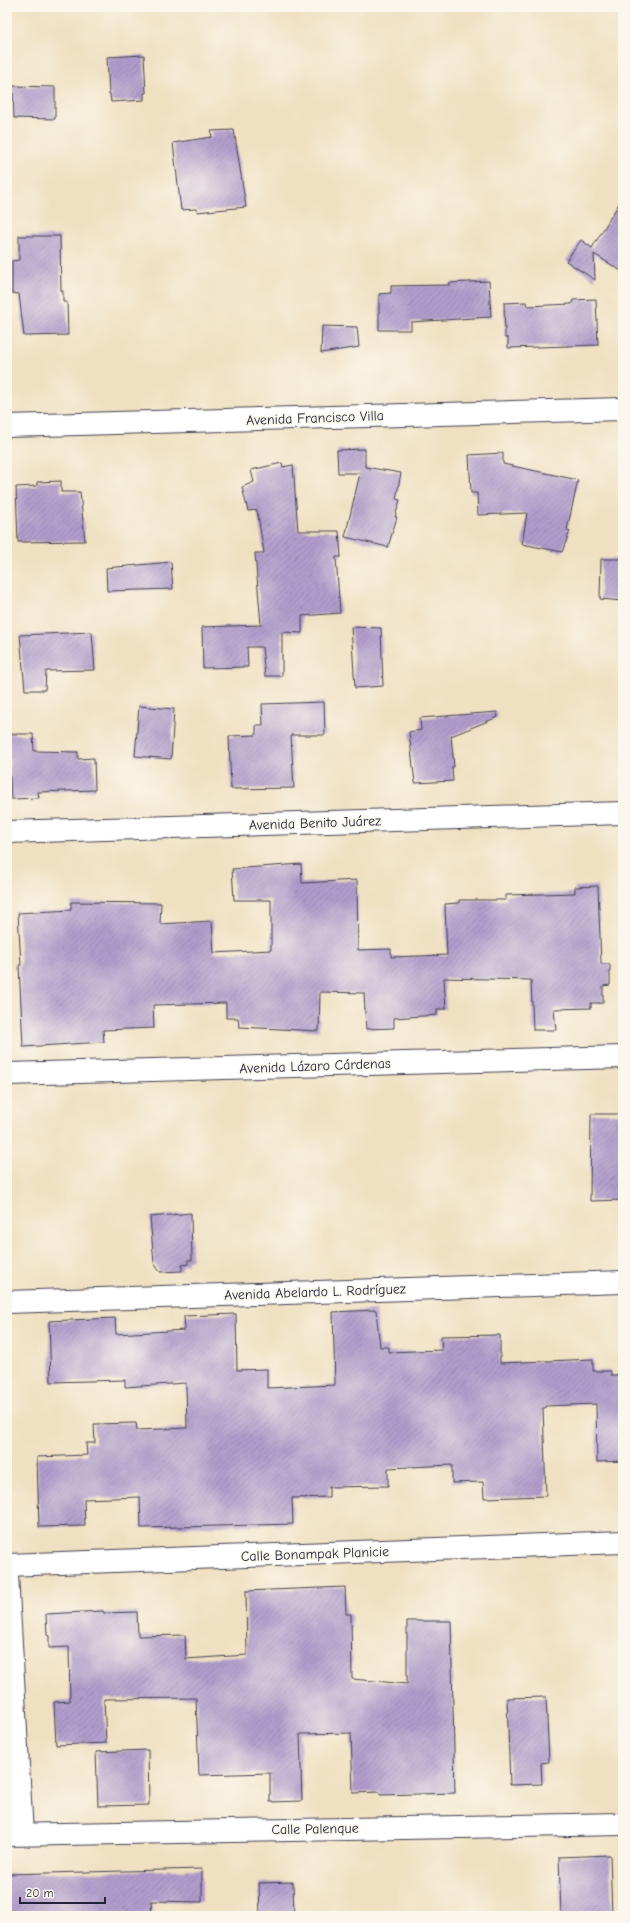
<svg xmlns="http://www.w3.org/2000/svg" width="630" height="1923" viewBox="0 0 630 1923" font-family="'Comic Neue',sans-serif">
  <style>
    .building { fill: url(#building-hatch) }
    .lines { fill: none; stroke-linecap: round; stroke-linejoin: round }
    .street-casing { stroke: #413e4f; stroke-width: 24 }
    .street { stroke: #fff; stroke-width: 22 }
    .labels { text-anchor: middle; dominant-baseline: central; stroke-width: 3.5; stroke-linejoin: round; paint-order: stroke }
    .street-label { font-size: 14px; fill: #22223b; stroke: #fbf7ec }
  </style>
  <defs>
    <pattern id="building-hatch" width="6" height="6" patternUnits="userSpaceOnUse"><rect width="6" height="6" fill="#b19dcc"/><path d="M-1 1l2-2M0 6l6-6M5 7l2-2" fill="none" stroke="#9080a7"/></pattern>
  </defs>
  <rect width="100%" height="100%" fill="#fbf7ec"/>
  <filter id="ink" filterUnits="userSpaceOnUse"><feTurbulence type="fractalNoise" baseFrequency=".025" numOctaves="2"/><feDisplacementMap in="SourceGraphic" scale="8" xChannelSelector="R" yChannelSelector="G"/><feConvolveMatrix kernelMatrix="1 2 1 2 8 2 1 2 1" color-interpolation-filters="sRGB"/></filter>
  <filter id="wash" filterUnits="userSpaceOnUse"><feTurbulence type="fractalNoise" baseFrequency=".012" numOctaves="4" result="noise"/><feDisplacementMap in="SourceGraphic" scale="16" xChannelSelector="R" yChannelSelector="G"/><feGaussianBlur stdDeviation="0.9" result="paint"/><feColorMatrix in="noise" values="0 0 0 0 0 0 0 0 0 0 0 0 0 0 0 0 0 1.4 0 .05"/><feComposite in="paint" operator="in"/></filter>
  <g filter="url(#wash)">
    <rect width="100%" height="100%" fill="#efe0c1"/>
    <g id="blocks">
      <!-- building -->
      <g class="building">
        <polygon points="144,55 146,93 144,93 144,100 111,102 110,94 109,94 107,57"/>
        <polygon points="13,86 55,87 55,119 14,118"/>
        <polygon points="234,130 246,207 197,212 196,209 181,210 173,143 212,137 211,131"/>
        <polygon points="623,197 623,272 594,254 595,280 566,261 581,240 592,248"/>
        <polygon points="19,236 60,236 61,291 63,291 63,302 67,302 68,335 24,336 19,294 12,293 12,261 19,260"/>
        <polygon points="489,281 491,317 411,322 411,330 379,330 379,294 391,293 391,286 450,285 449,283"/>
        <polygon points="596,299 598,345 508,348 508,338 505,338 504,303 526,302 527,306 572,304 573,300"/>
        <polygon points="322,326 357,327 359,347 321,353"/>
        <polygon points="365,449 365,467 401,473 396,499 400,500 395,517 397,517 388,547 345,537 360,473 338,473 337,450"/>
        <polygon points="503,453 503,464 578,480 567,530 570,531 562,552 522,544 527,513 478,515 477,493 471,493 469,455"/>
        <polygon points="282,463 283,467 293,465 298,531 339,531 341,557 336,557 340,613 302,616 302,633 282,632 282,676 265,676 262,647 247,647 248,667 203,668 202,627 261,625 255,553 264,553 257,510 248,511 242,487 254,482 251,470"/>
        <polygon points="61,481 61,492 80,492 85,541 18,542 16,487 37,486 37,482"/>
        <polygon points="601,559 623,559 623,601 600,599"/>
        <polygon points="171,562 173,589 107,591 106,568"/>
        <polygon points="351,627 381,628 383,686 355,688"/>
        <polygon points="92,632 95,670 46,671 45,690 25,690 20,635"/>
        <polygon points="324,702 325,735 291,735 294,788 231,789 229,736 256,735 256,725 263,725 262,704"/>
        <polygon points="139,706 174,709 171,759 135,756"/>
        <polygon points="497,712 498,717 451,736 454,767 452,767 453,781 415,783 409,732 421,730 420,718"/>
        <polygon points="8,734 33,734 34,751 78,752 78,759 94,758 95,790 38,792 39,798 11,799"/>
        <polygon points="301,864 302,883 357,880 358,950 391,949 391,957 447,955 445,904 459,903 459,900 506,900 506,895 575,893 575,887 598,886 601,964 610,964 610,985 603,986 603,1003 591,1003 591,1008 554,1009 556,1030 533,1030 531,980 444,978 446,1009 437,1009 437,1015 394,1018 394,1028 366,1029 364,993 320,992 319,1031 239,1027 238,1018 226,1018 226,1003 153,1005 154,1028 103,1030 104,1042 23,1047 19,965 21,965 18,913 71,910 71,902 161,903 160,924 212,921 214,953 271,950 271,900 234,900 232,869"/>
        <polygon points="591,1114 623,1114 623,1200 590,1201"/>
        <polygon points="191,1213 192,1260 188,1260 188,1264 182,1265 182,1271 160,1272 154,1263 150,1217"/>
        <polygon points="376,1310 380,1347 389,1347 389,1352 442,1350 441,1336 500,1335 500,1363 593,1359 593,1371 611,1371 611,1375 623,1375 623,1461 597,1462 596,1404 545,1406 545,1408 543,1408 546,1496 484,1498 483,1482 452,1483 452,1465 388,1468 388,1486 329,1487 329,1497 292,1498 293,1524 141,1528 140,1497 84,1499 85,1526 39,1527 37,1457 87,1455 86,1443 95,1443 94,1424 136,1423 137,1430 187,1428 186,1383 125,1387 125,1380 51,1382 49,1321 115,1318 116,1334 185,1330 184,1316 236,1314 237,1370 267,1369 267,1388 335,1385 333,1312"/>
        <polygon points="345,1587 346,1614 351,1614 352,1679 407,1684 407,1621 451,1621 455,1793 380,1795 380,1792 353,1793 351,1733 300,1734 302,1801 270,1802 270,1773 199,1775 196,1698 104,1699 106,1743 56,1745 54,1702 70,1701 69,1647 49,1648 49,1636 47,1635 46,1614 103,1611 104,1613 137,1612 138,1636 185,1635 186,1659 247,1655 246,1591"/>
        <polygon points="546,1697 549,1762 541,1763 542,1784 510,1785 507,1698"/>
        <polygon points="148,1750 149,1805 98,1806 96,1752"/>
        <polygon points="610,1855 612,1916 561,1916 559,1857"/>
        <polygon points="202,1869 202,1902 151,1901 152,1916 128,1916 128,1913 7,1916 7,1874"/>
        <polygon points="293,1882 294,1916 260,1916 259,1883"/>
      </g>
    </g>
  </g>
  <g filter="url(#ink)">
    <use href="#blocks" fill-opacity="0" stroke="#413e4f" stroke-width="1"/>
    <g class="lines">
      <defs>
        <g id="street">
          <polyline points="7,426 623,409"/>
          <polyline points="7,832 623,813"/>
          <polyline points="7,1074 623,1057"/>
          <polyline points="7,1302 623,1282"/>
          <polyline points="7,1565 623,1542"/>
          <polyline points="7,1575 22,1834"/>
          <polyline points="7,1835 623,1824"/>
        </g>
      </defs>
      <!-- street casing -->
      <use href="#street" class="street-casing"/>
      <!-- street -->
      <use href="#street" class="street"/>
    </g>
  </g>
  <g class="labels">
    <!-- street labels -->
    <g class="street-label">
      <text transform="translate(315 418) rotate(-2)">Avenida Francisco Villa</text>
      <text transform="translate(315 823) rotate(-2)">Avenida Benito Juárez</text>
      <text transform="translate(315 1066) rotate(-2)">Avenida Lázaro Cárdenas</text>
      <text transform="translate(315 1292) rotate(-2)">Avenida Abelardo L. Rodríguez</text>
      <text transform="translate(315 1554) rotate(-2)">Calle Bonampak Planicie</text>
      <text transform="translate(315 1829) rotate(-1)">Calle Palenque</text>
    </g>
  </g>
  <!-- margin -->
  <rect width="630" height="1923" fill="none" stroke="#fbf7ec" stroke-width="24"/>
  <!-- scale -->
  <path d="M20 1897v6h85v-6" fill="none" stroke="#22223b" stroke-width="2"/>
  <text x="26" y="1897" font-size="12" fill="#22223b" stroke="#fbf7ec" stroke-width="3" paint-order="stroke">20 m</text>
</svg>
